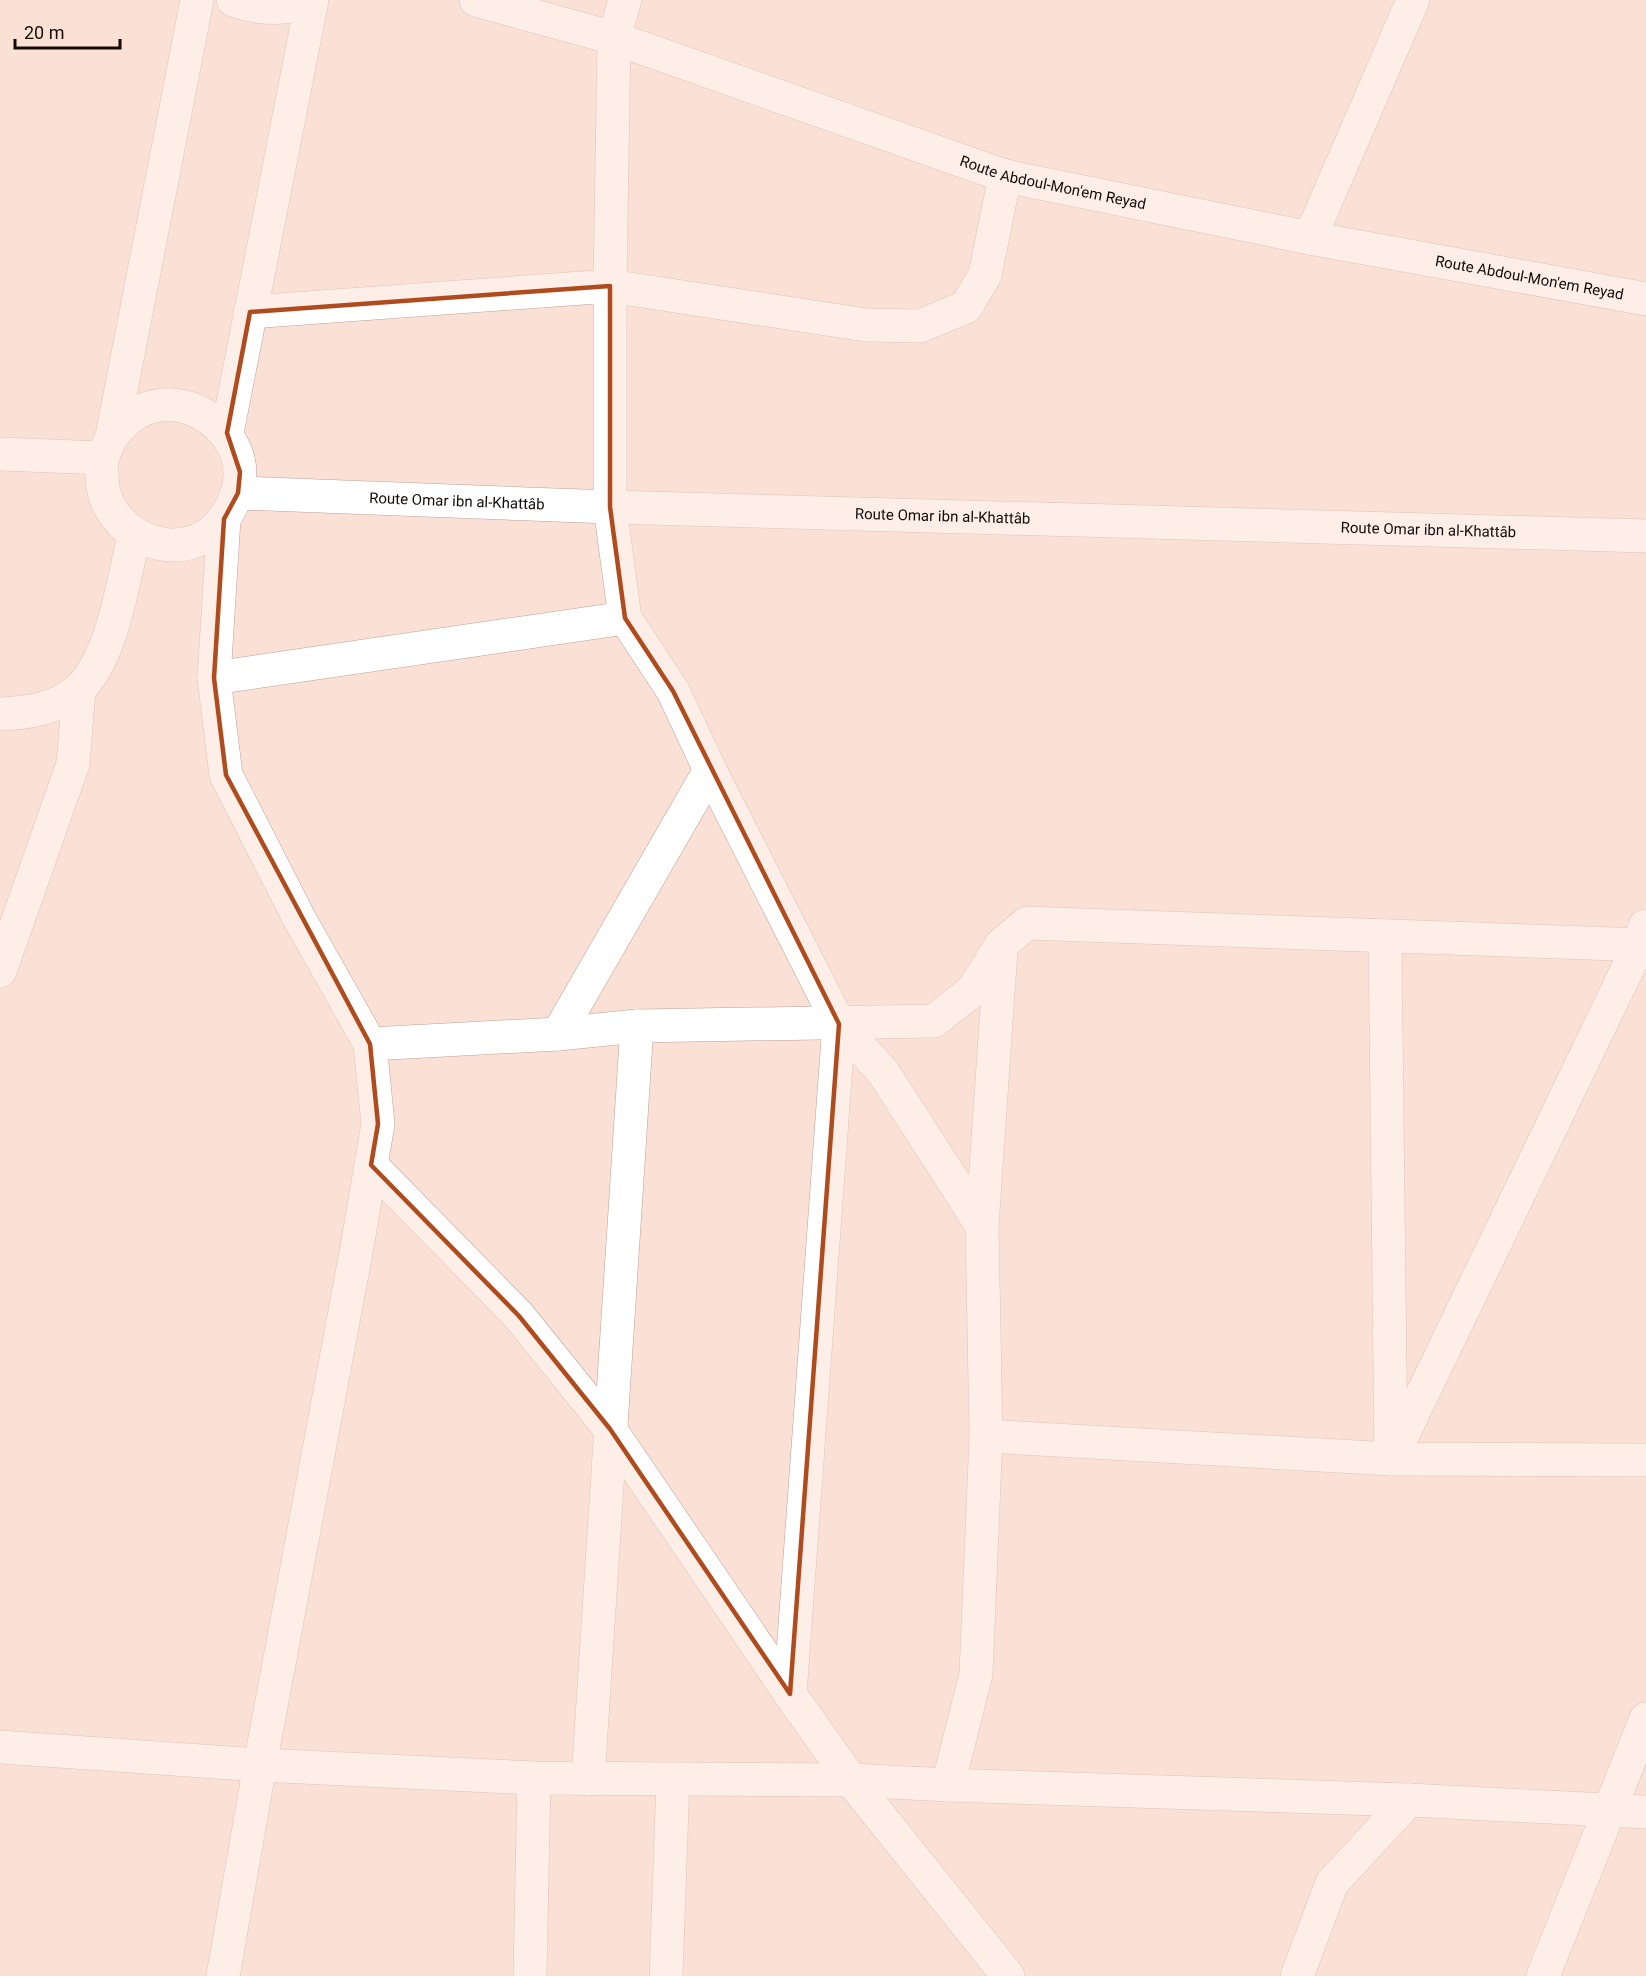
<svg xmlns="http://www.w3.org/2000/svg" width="1646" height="1976" viewBox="0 0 1646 1976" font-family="Roboto,sans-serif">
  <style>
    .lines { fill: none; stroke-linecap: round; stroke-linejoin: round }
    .minor-casing { stroke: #bba197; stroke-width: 34 }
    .tertiary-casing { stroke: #bba197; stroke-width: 34 }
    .primary-casing { stroke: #bba197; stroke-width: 34 }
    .minor { stroke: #fff; stroke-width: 33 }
    .tertiary { stroke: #fff; stroke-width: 33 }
    .primary { stroke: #fff; stroke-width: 33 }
    .marked { fill: none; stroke: #b04b1e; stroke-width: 4.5; stroke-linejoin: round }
    .labels { text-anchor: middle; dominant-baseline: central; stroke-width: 6; stroke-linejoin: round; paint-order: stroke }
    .street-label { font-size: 15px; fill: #140b08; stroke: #fbe0d5 }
  </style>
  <rect width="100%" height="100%" fill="#fbe0d5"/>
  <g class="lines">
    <defs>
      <g id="minor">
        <polyline points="625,0 614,38 610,286 610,507 625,618 673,691 710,770 839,1024 883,1072 982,1226 986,1436 976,1674 948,1785"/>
        <polyline points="1310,238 1413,0"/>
        <polyline points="250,312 610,286 866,325 920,326 966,307 985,275 1005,176"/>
        <polyline points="214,678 625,618"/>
        <polyline points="1385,936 1391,1459 1639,945 1645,926"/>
        <polyline points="0,971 73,764 79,690"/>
        <polyline points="558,1034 710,770"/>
        <polyline points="370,1044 558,1034 637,1026 934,1021 972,991 1001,945 1027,923 1646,945"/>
        <polyline points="371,1165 519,1316 610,1429 790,1694 851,1780 1008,1976"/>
        <polyline points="982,1226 1001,950"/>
        <polyline points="986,1436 1391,1459 1646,1460"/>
        <polyline points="790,1694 839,1024"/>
        <polyline points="0,1747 260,1765 534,1778 851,1780 948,1785 1409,1800 1646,1812"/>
        <polyline points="588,1779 637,1026"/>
        <polyline points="530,1976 534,1778"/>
        <polyline points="666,1976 673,1779"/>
        <polyline points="1297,1976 1332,1883 1409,1800"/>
        <polyline points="1543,1976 1646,1719"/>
      </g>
      <g id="tertiary">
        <path id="s1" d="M476 0 614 38 1005 176 1310 238 1646 299"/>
        <polyline points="0,454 102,458"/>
        <path id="s2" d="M238 493 610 507 1646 536"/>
        <polyline points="223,1976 260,1765 357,1247 378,1124 370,1044 299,918 226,775 214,678 224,519"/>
      </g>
      <g id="primary">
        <path d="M233 0C260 10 284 10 311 2"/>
        <polyline points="227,433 312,0"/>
        <path d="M112 436C117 431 122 424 128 419 165 390 215 408 234 448 243 466 241 487 232 505 226 517 218 528 206 536 161 563 101 526 102 475 102 469 101 463 103 457 105 450 109 443 112 436L197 0"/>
        <path d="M0 714C28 713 56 709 78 690 112 661 124 578 134 535"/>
      </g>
    </defs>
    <!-- minor casing -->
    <use href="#minor" class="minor-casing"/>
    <!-- tertiary casing -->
    <use href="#tertiary" class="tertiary-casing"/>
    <!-- primary casing -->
    <use href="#primary" class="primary-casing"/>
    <!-- minor -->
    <use href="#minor" class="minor"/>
    <!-- tertiary -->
    <use href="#tertiary" class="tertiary"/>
    <!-- primary -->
    <use href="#primary" class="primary"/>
  </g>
  <!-- marked area -->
  <path d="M0 0H1646V1976H0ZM610 286V507L625 618 673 691 839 1024 790 1694 610 1429 519 1316 371 1165 378 1124 370 1044 226 775 214 678 224 519 238 493 240 472 227 433 250 312Z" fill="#fbe0d5" fill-opacity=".55" fill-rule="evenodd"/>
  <path class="marked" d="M610 286V507L625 618 673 691 839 1024 790 1694 610 1429 519 1316 371 1165 378 1124 370 1044 226 775 214 678 224 519 238 493 240 472 227 433 250 312Z"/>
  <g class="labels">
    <!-- street labels -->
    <g class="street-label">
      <text stroke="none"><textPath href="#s1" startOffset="606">Route Abdoul-Mon'em Reyad</textPath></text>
      <text stroke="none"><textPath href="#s1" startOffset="1092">Route Abdoul-Mon'em Reyad</textPath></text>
      <text stroke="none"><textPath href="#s2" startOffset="219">Route Omar ibn al-Khattâb</textPath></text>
      <text stroke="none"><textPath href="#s2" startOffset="705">Route Omar ibn al-Khattâb</textPath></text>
      <text stroke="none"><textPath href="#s2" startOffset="1191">Route Omar ibn al-Khattâb</textPath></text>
    </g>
  </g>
  <!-- scale -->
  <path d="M15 39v9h105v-9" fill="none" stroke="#140b08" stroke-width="3"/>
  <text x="24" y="39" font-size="18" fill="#140b08" stroke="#fbe0d5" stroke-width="4.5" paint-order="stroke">20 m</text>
</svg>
